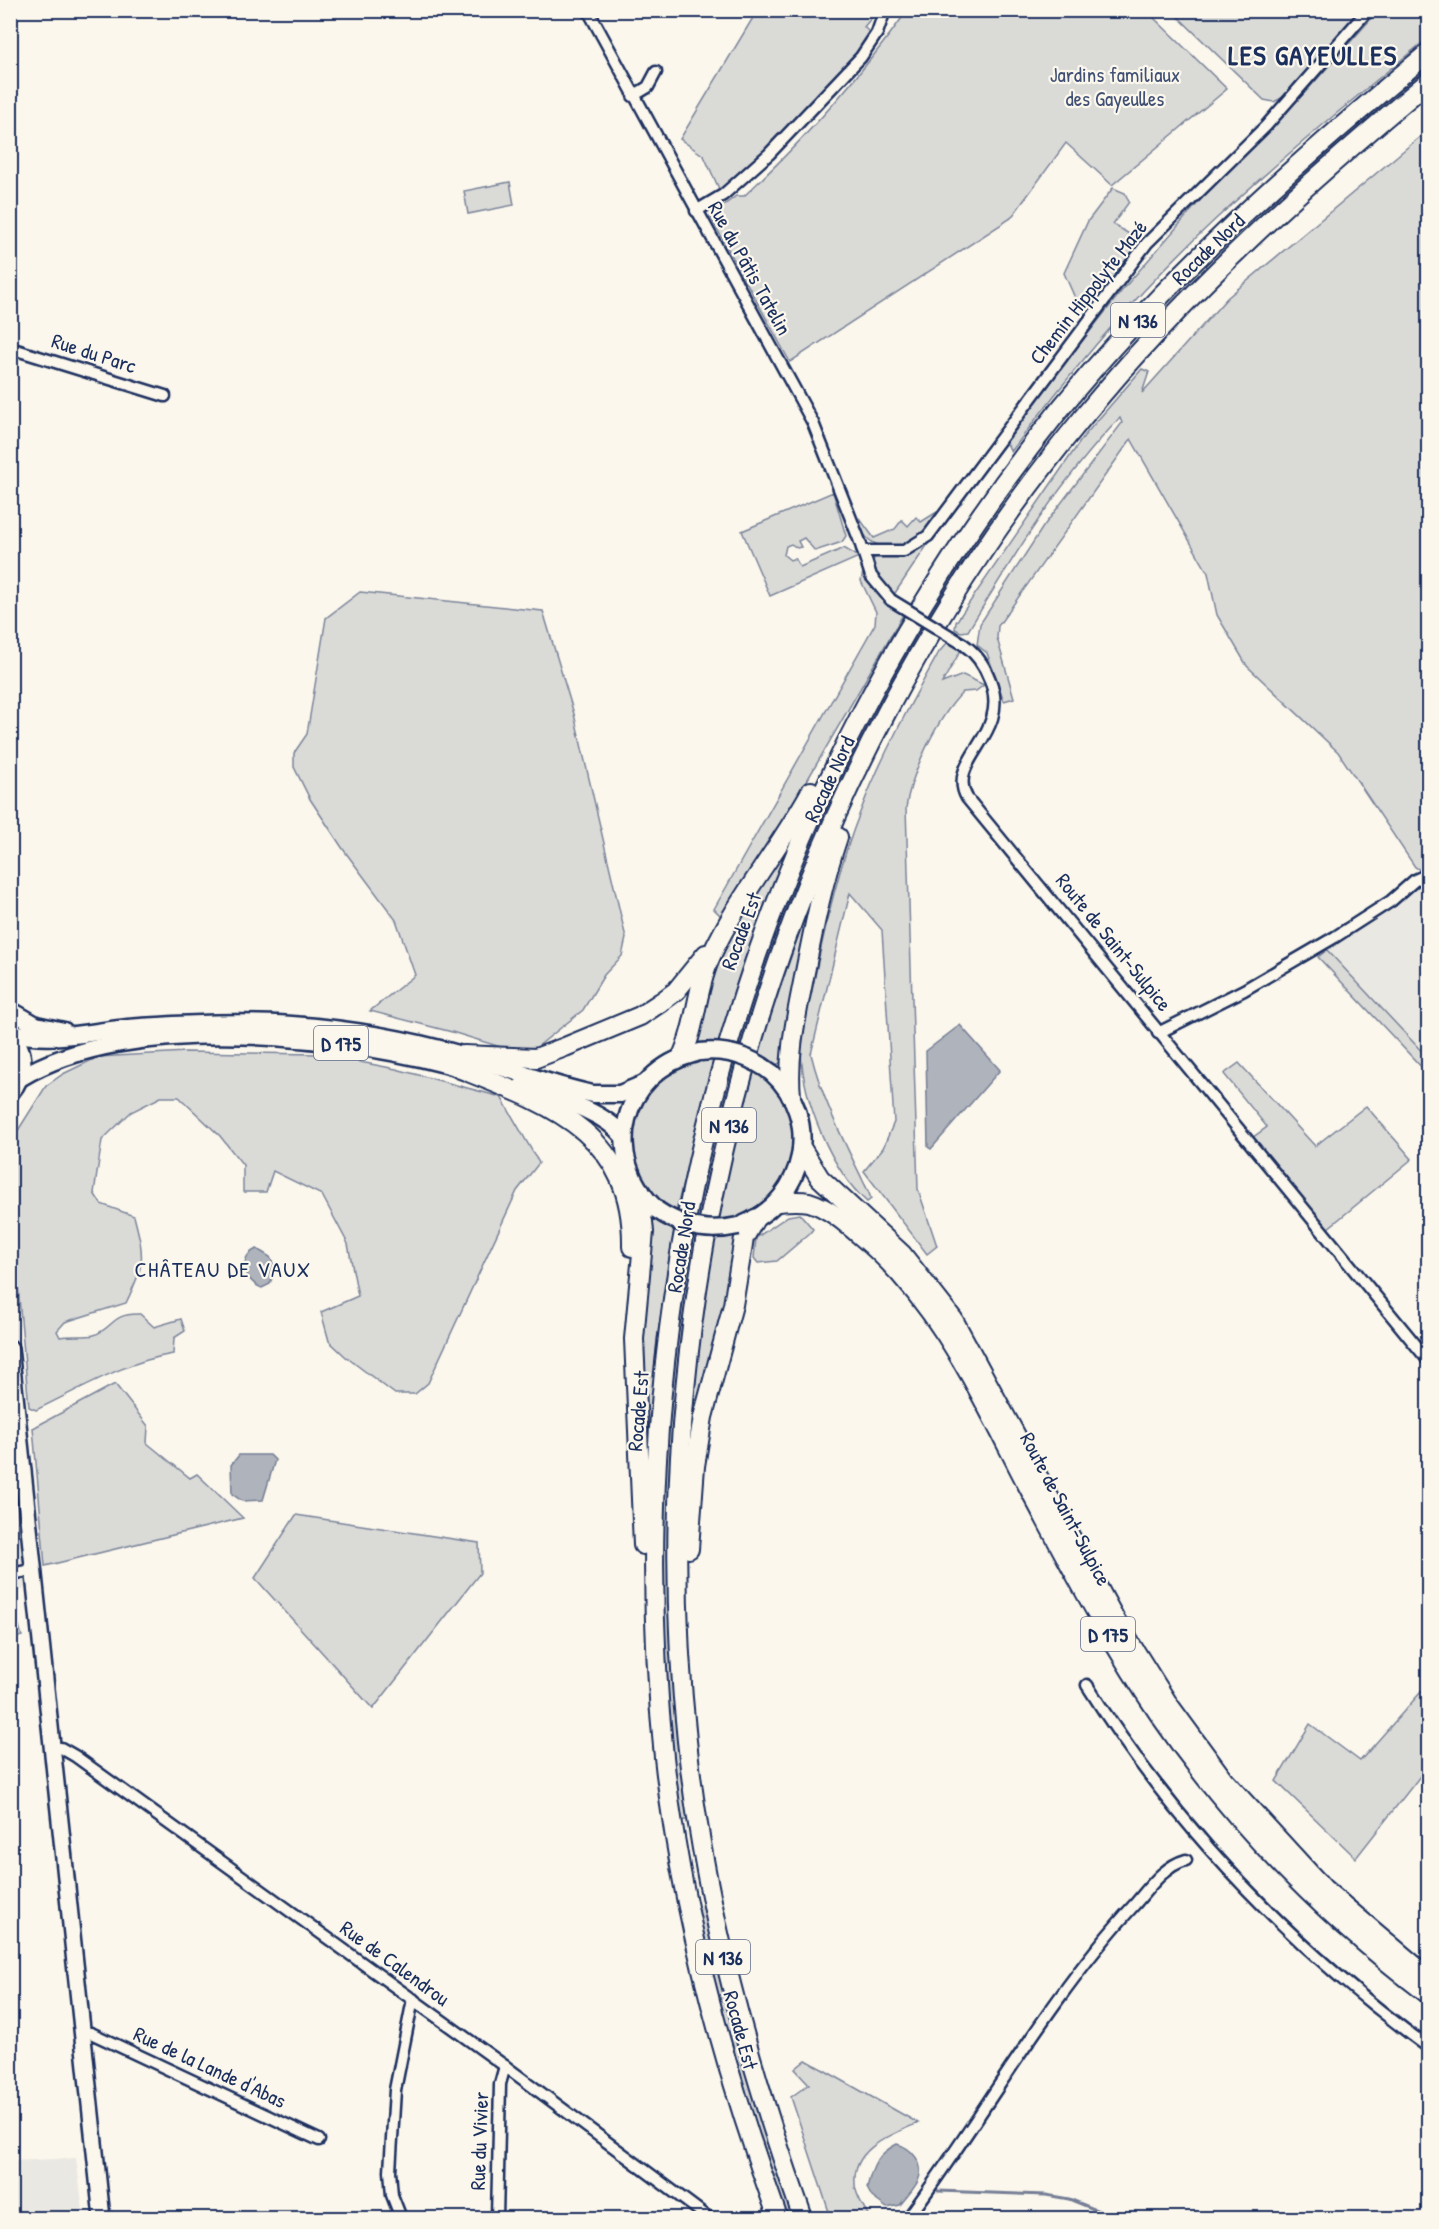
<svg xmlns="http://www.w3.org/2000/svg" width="1439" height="2229" viewBox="0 0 1439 2229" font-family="'Patrick Hand',sans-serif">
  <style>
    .built { fill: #eae8e2 }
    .green { fill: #dadad7; stroke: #7a849a; stroke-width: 1.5 }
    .water { fill: #afb3bb; stroke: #747e96; stroke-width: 1.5 }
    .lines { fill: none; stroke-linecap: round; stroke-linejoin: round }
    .stream { stroke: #747e96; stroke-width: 3 }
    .minor-casing { stroke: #1b2f5e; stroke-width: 15 }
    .secondary-casing { stroke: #1b2f5e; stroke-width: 20 }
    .primary-casing { stroke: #1b2f5e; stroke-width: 21 }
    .trunk-casing { stroke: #1b2f5e; stroke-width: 22 }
    .minor { stroke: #fbf7ec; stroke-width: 10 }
    .secondary { stroke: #fbf7ec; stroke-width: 15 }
    .primary { stroke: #fbf7ec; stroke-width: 16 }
    .trunk { stroke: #fbf7ec; stroke-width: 18 }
    .minor-bridge-casing { stroke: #1b2f5e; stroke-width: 15; stroke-linecap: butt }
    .primary-bridge-casing { stroke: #1b2f5e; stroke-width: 21; stroke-linecap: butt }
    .minor-bridge { stroke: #fbf7ec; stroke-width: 10 }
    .primary-bridge { stroke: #fbf7ec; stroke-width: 16 }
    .labels { text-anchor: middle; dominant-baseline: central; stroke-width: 4.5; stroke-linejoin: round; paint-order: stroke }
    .shield { fill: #fbf7ec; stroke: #5e6b89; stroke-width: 1.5 }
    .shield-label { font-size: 20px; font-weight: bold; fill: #1b2f5e }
    .park-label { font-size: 21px; fill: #415176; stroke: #fbf7ec }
    .street-label { font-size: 21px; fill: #1b2f5e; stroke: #fbf7ec }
    .neighbourhood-label { font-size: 22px; letter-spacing: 1.5px; fill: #1b2f5e; stroke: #fbf7ec }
    .district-label { font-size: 27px; font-weight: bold; letter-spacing: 1.5px; fill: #1b2f5e; stroke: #fbf7ec }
  </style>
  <rect width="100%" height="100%" fill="#fbf7ec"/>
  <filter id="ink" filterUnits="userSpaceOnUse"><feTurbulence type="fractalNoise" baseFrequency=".0167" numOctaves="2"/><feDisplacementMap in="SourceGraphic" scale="12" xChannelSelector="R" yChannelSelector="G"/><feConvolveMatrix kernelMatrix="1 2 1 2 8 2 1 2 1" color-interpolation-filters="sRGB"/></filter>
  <g filter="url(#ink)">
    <!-- built -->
    <g class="built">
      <polygon points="1428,882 1428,1074 1318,957 1418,886"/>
      <polygon points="10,1246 40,1578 11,1597 10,1597"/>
      <polygon points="76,2158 84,2218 11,2218 11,2161"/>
    </g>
    <!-- green -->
    <g class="green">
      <path d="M757 11H877L864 27 871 34C832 95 774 145 721 193L704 156 680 139Z"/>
      <path d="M907 11H1159L1153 17 1227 89 1112 185 1066 143 1011 218 790 362 710 216 736 196H744C805 139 859 78 907 11Z"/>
      <polygon points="1172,11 1360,11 1289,94 1274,102 1264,100"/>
      <path d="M1378 11H1428V38C1357 96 1285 155 1218 217 1144 285 1071 371 1011 452L1005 439 1124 288 1204 196 1310 87Z"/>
      <path d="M1428 130V870L1423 872 1415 867 1338 752 1247 666 1217 615 1208 573 1131 439 998 626 997 638 1014 698 1004 701 987 653 977 645 980 624 1043 527 1122 423 1120 418C1059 481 1013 557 968 631L961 632 955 629 956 622 1084 436 1142 369 1149 372 1142 393 1227 298Z"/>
      <polygon points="510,182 514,205 468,214 464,191"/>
      <polygon points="1113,188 1125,193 1129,202 1113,224 1142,242 1083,316 1064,273 1088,221"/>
      <polygon points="833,492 846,536 842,542 815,551 804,538 798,541 801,547 797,548 791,544 786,546 784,555 790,560 795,558 800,567 844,548 859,557 770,596 742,531"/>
      <path d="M937 512C930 522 923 536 913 541 893 553 860 547 860 519L874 538 895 529 902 520 908 526 916 517 921 522Z"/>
      <path d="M934 535 893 596C883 586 869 574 874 558Z"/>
      <polygon points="863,572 904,613 801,791 721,916 714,909 875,624 876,612 861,581"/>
      <polygon points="360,592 543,611 574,714 626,938 622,956 604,975 583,1010 527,1055 452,1032 370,1011 415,975 396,920 343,849 310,799 294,767 294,753 307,734 326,618"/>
      <path d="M948 642 961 650 942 683 963 675 984 685 976 691 963 692C938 717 911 772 906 808L918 1189 937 1246 927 1254 864 1171 883 1148 894 1122 882 930 850 893 811 1054C823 1103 847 1147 869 1193L871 1199 867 1202C831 1170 803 1101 801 1052 800 1030 810 1003 814 981 826 923 839 865 861 810 882 755 911 703 939 652Z"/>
      <polygon points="784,844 788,846 742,967 719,1042 697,1043 715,958"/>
      <polygon points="819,876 786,1041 780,1063 776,1065 758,1052"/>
      <polygon points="791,879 800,883 770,963 743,1046 734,1044"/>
      <polygon points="1327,950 1428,1058 1428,1074 1318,957"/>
      <path d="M186 1052 319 1054 396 1069 501 1097 539 1163 517 1191 428 1383 415 1394H395L346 1357 329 1341 321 1312 358 1296 348 1244 322 1195 273 1171 266 1192H243V1165L220 1136 179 1097H161L131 1112 102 1140 94 1193 101 1204 134 1216C145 1258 145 1263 126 1303L65 1322 57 1331 60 1337C69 1335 87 1337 94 1335 114 1328 111 1313 140 1314L154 1327 181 1319 185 1331 174 1338 173 1354C124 1362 80 1389 36 1410L29 1407 11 1211 10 1143 46 1086 63 1074 98 1057Z"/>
      <path d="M714 1059 676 1211C668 1206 656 1200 650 1193 622 1157 628 1099 666 1073 680 1064 697 1061 714 1059Z"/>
      <polygon points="729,1060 738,1063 701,1220 692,1218"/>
      <polygon points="1239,1063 1315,1146 1366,1106 1412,1159 1327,1229 1252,1138 1267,1127 1224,1074"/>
      <path d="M752 1069C801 1094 806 1155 774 1196 766 1206 749 1213 739 1219L737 1217 717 1220Z"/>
      <polygon points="800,1214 813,1229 810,1233 777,1261 758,1263 754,1258 756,1238 788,1216"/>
      <polygon points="655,1219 674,1230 657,1339 646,1491 639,1388 649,1222"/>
      <polygon points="689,1236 698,1237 681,1360 690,1819 680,1821 674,1775 661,1599 665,1421"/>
      <polygon points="734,1236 736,1237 733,1268 690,1476 696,1365 714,1239"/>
      <polygon points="115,1384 148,1426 147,1443 190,1478 197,1474 243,1518 45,1566 33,1428"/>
      <polygon points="296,1515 479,1543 480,1573 373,1709 255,1578"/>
      <polygon points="10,1597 22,1636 11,1639 10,1639"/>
      <polygon points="1428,1684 1428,1766 1356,1858 1276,1781 1310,1724 1360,1761"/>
      <polygon points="706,1908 748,2079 794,2218 784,2218 738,2080 695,1909"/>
      <path d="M806 2060 918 2123C891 2135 852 2148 855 2184 855 2195 865 2209 870 2218H831L791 2097 809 2084 795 2069Z"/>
    </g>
    <!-- water -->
    <g class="water">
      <polygon points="960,1025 1000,1070 931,1149 928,1147 926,1051"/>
      <path d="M257 1249 270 1257 275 1268 270 1284 262 1288C244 1282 237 1256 257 1249Z"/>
      <polygon points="239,1455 270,1455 275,1460 263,1500 242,1501 232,1494 231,1465"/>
      <path d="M897 2144C912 2148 926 2164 918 2181 914 2189 906 2198 900 2205L887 2208 872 2197 867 2188C872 2167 877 2154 897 2144Z"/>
    </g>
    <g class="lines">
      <!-- stream -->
      <polyline class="stream" points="938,2191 1046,2195 1069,2199 1116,2218"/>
      <defs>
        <g id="minor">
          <polyline points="588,10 813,423 859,539 871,576 891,600"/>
          <polyline points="633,96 648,87 656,72"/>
          <polyline points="696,211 723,195 769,154 861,57 877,33 885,10"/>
          <polyline points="10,348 165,396"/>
          <polyline points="863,551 904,551 928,536 1147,243 1266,126 1368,10"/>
          <path d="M963 644C976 653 984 664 990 680 1012 735 945 760 967 798L1428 1360"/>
          <polyline points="1158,1033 1244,990 1335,937 1391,901 1415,880 1428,874"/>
          <polyline points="10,1574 33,1570"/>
          <path d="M1087 1685C1176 1827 1293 1948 1428 2047"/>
          <polyline points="53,1749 61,1748 75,1756 505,2066 709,2218"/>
          <polyline points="83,2034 91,2033 319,2140"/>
          <polyline points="401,2218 392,2195 390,2171 395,2090 413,1999"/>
          <polyline points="497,2218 500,2084 505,2066"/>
          <path d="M908 2218C985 2114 1047 2000 1135 1904 1149 1888 1164 1866 1186 1860"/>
        </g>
        <polyline id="secondary" points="10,1348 102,2218"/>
        <g id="primary">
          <polyline points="10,1010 36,1025 64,1031"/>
          <path d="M10 1032C51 1043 87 1032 128 1028 182 1024 237 1021 292 1025 350 1029 406 1039 462 1055 506 1067 549 1085 593 1094H620L644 1084"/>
          <path d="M10 1033C27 1052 26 1074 10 1093"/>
          <path d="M20 1078C131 1010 351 1035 470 1071"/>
          <path d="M521 1087C554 1098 602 1109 624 1137"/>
          <path d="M657 1210C600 1158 621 1072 696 1053"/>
          <path d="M744 1224C806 1199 822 1118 772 1073"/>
        </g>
        <g id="trunk">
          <polyline points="464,1055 536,1058 565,1047 640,1016 661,1002 676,991 706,954"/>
          <path d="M682 1056C697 1025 696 988 711 956 738 897 780 848 811 791"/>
          <path d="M458 1068C549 1104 634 1132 632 1247"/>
          <path d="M791 1096C787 1054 797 1014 805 972 814 927 823 881 838 837"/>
          <polyline points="802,1149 820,1178 902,1254 953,1319 1115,1619 1169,1705 1224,1780 1324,1889 1428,1977"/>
          <polyline points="640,1191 644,1232 634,1339 643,1545"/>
          <path d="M778 1202C788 1201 799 1200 809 1202 829 1208 847 1224 862 1237 947 1308 988 1413 1040 1509 1077 1578 1114 1648 1159 1714 1232 1822 1325 1916 1428 1994"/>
          <polyline points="689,1549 695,1466 703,1417 733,1305 744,1238 755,1219"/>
          <path d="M778 2218C724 2069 681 1915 664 1757 614 1271 754 790 1060 409 1168 276 1297 162 1428 53"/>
          <path d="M803 2218C748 2063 704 1905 687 1741 637 1268 781 783 1084 416 1186 292 1305 184 1428 82"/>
        </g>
      </defs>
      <!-- minor casing -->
      <use href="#minor" class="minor-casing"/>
      <!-- secondary casing -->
      <use href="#secondary" class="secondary-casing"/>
      <!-- primary casing -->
      <use href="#primary" class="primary-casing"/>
      <!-- trunk casing -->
      <use href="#trunk" class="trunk-casing"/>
      <!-- minor -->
      <use href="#minor" class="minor"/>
      <!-- secondary -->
      <use href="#secondary" class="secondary"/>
      <!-- primary -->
      <use href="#primary" class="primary"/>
      <!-- trunk -->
      <use href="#trunk" class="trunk"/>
      <defs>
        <polyline id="minor-bridge" points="891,600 963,644"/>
        <g id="primary-bridge">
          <path d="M700 1052C727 1049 750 1056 772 1073"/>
          <path d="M657 1210C682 1227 708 1233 738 1226"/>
        </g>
      </defs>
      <!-- minor-bridge casing -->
      <use href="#minor-bridge" class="minor-bridge-casing"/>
      <!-- primary-bridge casing -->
      <use href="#primary-bridge" class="primary-bridge-casing"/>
      <!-- minor-bridge -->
      <use href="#minor-bridge" class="minor-bridge"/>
      <!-- primary-bridge -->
      <use href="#primary-bridge" class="primary-bridge"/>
    </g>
  </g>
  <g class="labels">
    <!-- shield labels -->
    <g class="shield">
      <rect x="1111" y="303" width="54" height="34" rx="4.5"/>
      <rect x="314" y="1026" width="54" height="34" rx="4.5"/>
      <rect x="702" y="1108" width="54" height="34" rx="4.5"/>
      <rect x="1081" y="1617" width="54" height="34" rx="4.5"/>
      <rect x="696" y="1940" width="54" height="34" rx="4.5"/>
    </g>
    <g class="shield-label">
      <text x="1138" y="320">N 136</text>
      <text x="341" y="1043">D 175</text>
      <text x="729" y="1125">N 136</text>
      <text x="1108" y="1634">D 175</text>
      <text x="723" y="1957">N 136</text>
    </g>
    <!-- park labels -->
    <g class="park-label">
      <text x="1115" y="74">Jardins familiaux<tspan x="1115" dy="24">des Gayeulles</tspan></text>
    </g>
    <!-- street labels -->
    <g class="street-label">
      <text transform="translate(1208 249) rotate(-44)">Rocade Nord</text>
      <text transform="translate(750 268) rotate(61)">Rue du Pâtis Tatelin</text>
      <text transform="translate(1088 292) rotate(-52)">Chemin Hippolyte Mazé</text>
      <text transform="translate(94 353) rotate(18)">Rue du Parc</text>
      <text transform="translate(829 779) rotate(-65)">Rocade Nord</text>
      <text transform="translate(741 931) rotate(-70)">Rocade Est</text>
      <text transform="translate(1114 942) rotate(51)">Route de Saint-Sulpice</text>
      <text transform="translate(681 1247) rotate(-81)">Rocade Nord</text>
      <text transform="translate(638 1411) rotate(-85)">Rocade Est</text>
      <text transform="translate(1066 1509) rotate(62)">Route de Saint-Sulpice</text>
      <text transform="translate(395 1963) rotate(36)">Rue de Calendrou</text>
      <text transform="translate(741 2030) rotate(75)">Rocade Est</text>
      <text transform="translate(210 2067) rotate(25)">Rue de la Lande d'Abas</text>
      <text transform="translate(479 2141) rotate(-88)">Rue du Vivier</text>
    </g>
    <!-- neighbourhood labels -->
    <g class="neighbourhood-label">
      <text x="223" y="1269">CHÂTEAU DE VAUX</text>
    </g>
    <!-- district labels -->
    <g class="district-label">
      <text x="1313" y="55">LES GAYEULLES</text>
    </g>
  </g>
  <!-- margin -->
  <rect width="1439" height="2229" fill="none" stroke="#fbf7ec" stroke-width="36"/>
  <rect x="18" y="18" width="1403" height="2193" fill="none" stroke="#1b2f5e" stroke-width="2" filter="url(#ink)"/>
</svg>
